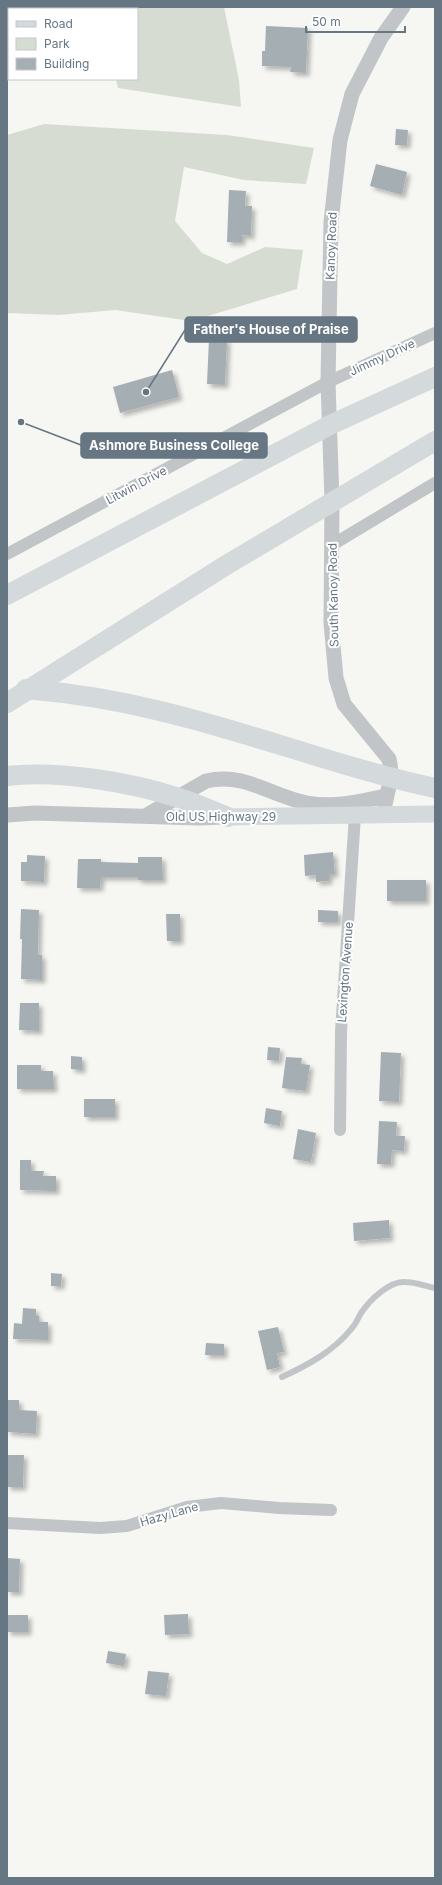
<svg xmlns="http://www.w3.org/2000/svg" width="442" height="1885" viewBox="0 0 442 1885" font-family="Inter,sans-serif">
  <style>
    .green { fill: #d7dcd3 }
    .building { fill: #a5aeb3; filter: url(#shadow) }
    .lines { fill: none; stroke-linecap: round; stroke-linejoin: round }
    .service { stroke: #c1c5c8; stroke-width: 6 }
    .minor { stroke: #c1c5c8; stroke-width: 12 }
    .tertiary { stroke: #c1c5c8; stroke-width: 15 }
    .secondary { stroke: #d4d9dc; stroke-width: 17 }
    .trunk { stroke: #d4d9dc; stroke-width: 20 }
    .labels { text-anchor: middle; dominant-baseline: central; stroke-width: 4; stroke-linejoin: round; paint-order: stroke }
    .street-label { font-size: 12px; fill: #667682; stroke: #fff }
    .leader { fill: none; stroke: #667682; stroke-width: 1.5 }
    .callout-dot { fill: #667682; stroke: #fff; stroke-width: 1.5 }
    .callout { fill: #667682; stroke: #667682; stroke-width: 1.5 }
    .callout-label { font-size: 13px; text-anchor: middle; font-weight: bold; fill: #fff }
  </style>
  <defs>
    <filter id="shadow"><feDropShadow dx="3.5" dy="3.5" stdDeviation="2" flood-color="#0004"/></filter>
  </defs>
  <rect width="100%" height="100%" fill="#f6f6f2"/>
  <!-- green -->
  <g class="green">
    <polygon points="99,7 224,7 239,80 241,107 118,88 116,79 137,79 137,9 99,9"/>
    <polygon points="44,124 227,135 314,148 306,184 244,180 184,167 175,221 202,253 227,264 265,247 303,250 297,289 191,321 115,310 59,315 7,313 7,135"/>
  </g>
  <!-- building -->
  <g class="building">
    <polygon points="266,26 308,28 306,73 290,72 291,67 262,66 262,51 265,51"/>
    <polygon points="396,129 408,130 407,145 395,145"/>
    <polygon points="376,164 407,172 402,195 370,186"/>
    <polygon points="229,190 246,191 245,206 252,206 251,236 242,235 242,242 227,242"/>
    <polygon points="209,339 227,339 225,385 207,384"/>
    <polygon points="172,370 179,397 120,413 113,387"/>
    <polygon points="333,852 335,874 329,874 329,881 316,882 316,875 305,876 304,855"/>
    <polygon points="27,855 45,856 44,882 21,881 21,862 27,862"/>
    <polygon points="138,857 162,857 163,880 138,880 138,877 101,877 100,888 77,888 78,859 101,859 101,862 138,863"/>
    <rect x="387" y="880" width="39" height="21"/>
    <polygon points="21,909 39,910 38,955 42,955 42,980 21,979 22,939 20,939"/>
    <polygon points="318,910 338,911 338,922 318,922"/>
    <polygon points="166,914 180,914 180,941 167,941"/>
    <polygon points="20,1003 39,1003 39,1031 19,1030"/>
    <polygon points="268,1047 280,1048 279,1061 267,1060"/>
    <polygon points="381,1052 401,1053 399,1102 379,1101"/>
    <polygon points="71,1056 82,1057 82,1070 71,1069"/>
    <polygon points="286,1057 302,1058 301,1064 310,1065 306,1091 282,1088"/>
    <polygon points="17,1065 41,1065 41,1071 53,1071 54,1089 17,1089"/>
    <rect x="84" y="1099" width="31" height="18"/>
    <polygon points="266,1108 282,1111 280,1126 264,1123"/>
    <polygon points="379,1121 397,1122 396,1136 405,1136 404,1151 392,1150 391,1164 377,1164"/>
    <polygon points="298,1129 316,1133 311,1162 293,1159"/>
    <polygon points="20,1160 31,1160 31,1171 44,1171 43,1176 56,1176 56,1191 20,1190"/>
    <polygon points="389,1220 390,1238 354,1241 353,1223"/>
    <polygon points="51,1273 62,1274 61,1286 51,1286"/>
    <polygon points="23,1308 36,1309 36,1316 39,1316 39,1322 48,1322 48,1340 13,1339 14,1323 22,1324"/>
    <polygon points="278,1327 284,1352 277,1353 280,1367 267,1370 258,1331"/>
    <polygon points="206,1343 224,1344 224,1355 205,1355"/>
    <polygon points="8,1400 19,1400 19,1410 37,1411 36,1434 7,1432"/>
    <polygon points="7,1455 24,1455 23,1487 7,1487"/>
    <polygon points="7,1558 20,1559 19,1592 7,1592"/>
    <polygon points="188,1614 189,1634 165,1635 164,1615"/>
    <rect x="7" y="1615" width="21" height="17"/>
    <polygon points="108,1651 126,1654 124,1666 106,1663"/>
    <polygon points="148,1671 169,1673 166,1696 145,1694"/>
  </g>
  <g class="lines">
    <!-- service -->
    <path class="service" d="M282 1377C308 1365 334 1351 352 1328 356 1324 358 1318 361 1313 370 1300 389 1281 405 1282 415 1282 425 1286 435 1288"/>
    <!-- minor -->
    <g class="minor">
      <polyline points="332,545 435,483"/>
      <polyline points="7,554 328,382 435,333"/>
      <polyline points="340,1130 341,1032 355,815"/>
      <polyline points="7,1523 100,1528 127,1526 187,1507 221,1503 279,1508 331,1510"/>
    </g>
    <!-- tertiary -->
    <g class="tertiary">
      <path d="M383 814C386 796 394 777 389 759L344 704 336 678 331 623 332 501 328 382 331 222 340 140 352 94 381 38 403 7"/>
      <polyline points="7,815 35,813 199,818 225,817"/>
      <path d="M147 815 206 781C246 772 270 796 307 803 334 808 359 802 386 796"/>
    </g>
    <!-- secondary -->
    <polyline class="secondary" points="228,817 435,814"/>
    <!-- trunk -->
    <g class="trunk">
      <polyline points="7,595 330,425 435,377"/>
      <path d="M26 689C71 693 116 700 160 711 253 733 342 768 435 788"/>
      <polyline points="7,703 228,564 435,441"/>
      <path d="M7 776C57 770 131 782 179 798 196 803 212 811 228 817"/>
    </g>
  </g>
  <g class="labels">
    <!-- street labels -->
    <g class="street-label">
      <text transform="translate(331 246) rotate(-88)">Kanoy Road</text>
      <text transform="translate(382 357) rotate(-25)">Jimmy Drive</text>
      <text transform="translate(136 485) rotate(-28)">Litwin Drive</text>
      <text transform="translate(333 595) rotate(-91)">South Kanoy Road</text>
      <text x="221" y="816">Old US Highway 29</text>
      <text transform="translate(345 972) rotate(-86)">Lexington Avenue</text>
      <text transform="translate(169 1514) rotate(-16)">Hazy Lane</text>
    </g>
  </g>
  <!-- callouts -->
  <path class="leader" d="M146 392L185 330M21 422L81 445"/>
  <g class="callout-dot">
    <circle cx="146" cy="392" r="4"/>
    <circle cx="21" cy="422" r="4"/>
  </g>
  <g class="callout">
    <rect x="185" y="317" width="172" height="25" rx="4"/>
    <rect x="81" y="433" width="186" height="25" rx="4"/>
  </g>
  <g class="callout-label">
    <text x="271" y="334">Father's House of Praise</text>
    <text x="174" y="450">Ashmore Business College</text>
  </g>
  <!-- border -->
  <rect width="442" height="1885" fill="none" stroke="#667682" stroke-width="16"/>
  <!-- legend -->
  <rect x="8" y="8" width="130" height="72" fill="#ffffff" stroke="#c2c8cd"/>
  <rect x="16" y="21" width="20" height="6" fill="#d4d9dc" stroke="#c2c8cd"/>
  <text x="44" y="28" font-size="12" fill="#667682">Road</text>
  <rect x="16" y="38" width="20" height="12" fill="#d7dcd3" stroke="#c2c8cd"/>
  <text x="44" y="48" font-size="12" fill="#667682">Park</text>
  <rect x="16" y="58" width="20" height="12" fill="#a5aeb3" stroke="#c2c8cd"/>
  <text x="44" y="68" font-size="12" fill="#667682">Building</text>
  <!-- scale -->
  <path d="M306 26v6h99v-6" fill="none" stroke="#667682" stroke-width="2"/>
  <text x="312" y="26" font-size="12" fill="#667682" stroke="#ffffff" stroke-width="3" paint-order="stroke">50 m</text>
</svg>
